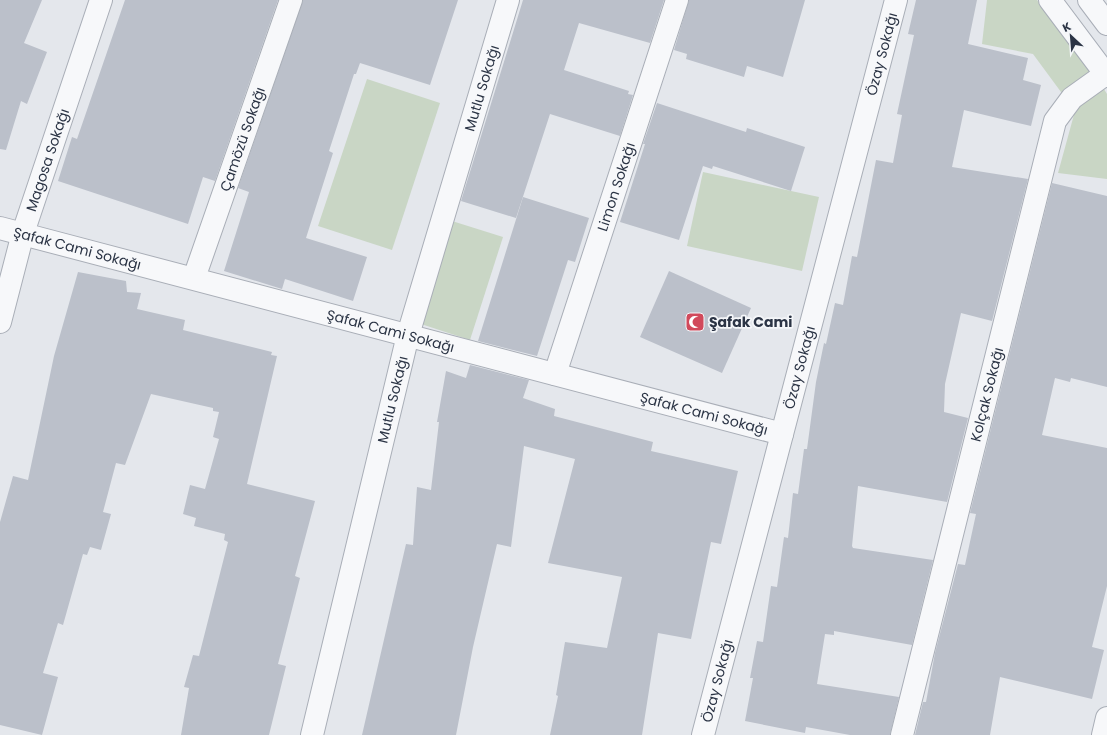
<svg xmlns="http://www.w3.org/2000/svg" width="1107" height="735" viewBox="0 0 1107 735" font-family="Poppins,sans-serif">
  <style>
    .green { fill: #c9d6c5 }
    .building { fill: #bbc0ca }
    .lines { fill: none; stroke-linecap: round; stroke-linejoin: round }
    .minor-casing { stroke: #a9aeb7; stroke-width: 24 }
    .minor { stroke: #f7f8fa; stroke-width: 22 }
    .labels { text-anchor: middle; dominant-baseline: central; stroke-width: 3.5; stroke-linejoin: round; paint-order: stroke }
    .street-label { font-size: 14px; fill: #2b3445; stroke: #f4f6f9 }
    .poi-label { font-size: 14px; font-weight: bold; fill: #2b3445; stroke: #f4f6f9; text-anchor: start }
  </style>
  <rect width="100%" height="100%" fill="#e4e7ec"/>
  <!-- green -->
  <g class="green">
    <polygon points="987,0 1037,0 1092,70 1107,94 1107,179 1058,173 1075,111 1033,54 982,44"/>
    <polygon points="367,79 440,103 392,250 318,226"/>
    <polygon points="703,172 819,197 802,271 687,246"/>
    <polygon points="452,221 503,237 470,340 421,324"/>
  </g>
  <!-- building -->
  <g class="building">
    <polygon points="0,0 42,0 24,43 47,52 27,104 21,101 6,150 0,149"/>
    <polygon points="125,0 278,0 215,181 203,177 188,224 58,181 72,137 77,139"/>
    <polygon points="303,0 458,0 430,85 360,63 356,74 354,74 329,151 333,153 306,238 367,257 353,301 285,279 282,289 224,271 249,192 238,188"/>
    <polygon points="523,0 664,0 650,43 579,23 564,70 629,91 628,94 633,95 620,136 550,114 516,218 461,201"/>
    <polygon points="689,0 805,0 783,77 747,66 744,77 686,59 687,54 674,50"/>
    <polygon points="916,0 977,0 968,44 1028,58 1023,80 1041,85 1031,126 964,110 952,167 1028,179 992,321 961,313 945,384 944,412 968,418 947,502 858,486 852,546 853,548 933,560 912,645 834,631 834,635 825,634 817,684 899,697 890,735 850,735 806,727 805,733 745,721 753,678 750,678 757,641 763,642 771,586 777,587 784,537 788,538 793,493 798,494 804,449 807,449 816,382 824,343 826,344 835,303 843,305 852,256 857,257 876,160 893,163 902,115 897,114 914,35 908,34"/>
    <polygon points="657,103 746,132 747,128 805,147 791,191 713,166 712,169 703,166 679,240 620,222 645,144 643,144"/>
    <polygon points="1052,183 1107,196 1107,387 1071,378 1070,382 1055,378 1042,435 1107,448 1107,586 1092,647 1104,650 1092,699 1000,677 990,735 915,735 923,702 926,702 935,653 958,564 965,565 976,514 970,513"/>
    <polygon points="523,197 589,218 575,262 568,260 537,356 478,341"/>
    <polygon points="669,271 751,308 722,373 640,337"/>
    <polygon points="78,272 126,281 127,292 141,293 137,309 185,320 183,330 272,352 271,355 277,356 247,484 315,501 295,576 300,578 278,664 286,666 269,735 181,735 189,688 184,687 193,655 199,656 228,542 224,540 225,534 194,526 196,518 183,514 190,485 205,489 219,439 213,437 219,412 213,411 213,408 151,394 125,465 116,463 103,512 111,514 101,550 90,547 87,555 83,554 63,625 58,623 43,673 58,677 42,735 0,725 0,522 13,476 28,480 54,356"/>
    <polygon points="470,365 529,380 523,398 555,409 554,416 653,442 651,451 738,471 721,544 711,542 691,639 658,633 642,735 550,735 558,696 556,695 565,642 607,648 622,577 548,563 575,459 524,446 511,547 497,544 473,647 456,735 362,735 406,544 413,545 417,487 431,490 439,422 437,422 446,371 466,378"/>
  </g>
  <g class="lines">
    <defs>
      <g id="minor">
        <polyline points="1050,0 1107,76"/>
        <polyline points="1089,0 1107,24"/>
        <path id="s1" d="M0 228 782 434"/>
        <path id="s2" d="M194 278 291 0"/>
        <path id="s3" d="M0 322 23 233 101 0"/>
        <path id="s4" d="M555 374 677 0"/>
        <path id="s5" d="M312 735 408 335 508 0"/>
        <path id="s6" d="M703 735 896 0"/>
        <path id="s7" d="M902 735 1055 121 1072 98 1107 73"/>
        <polyline points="1103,735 1107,718"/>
      </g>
    </defs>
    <!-- minor casing -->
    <use href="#minor" class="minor-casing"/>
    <!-- minor -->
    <use href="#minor" class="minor"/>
  </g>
  <!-- icons -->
  <defs>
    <symbol id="mosque-square" viewBox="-11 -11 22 22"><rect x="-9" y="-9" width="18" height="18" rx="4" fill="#d1495b" stroke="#f4f6f9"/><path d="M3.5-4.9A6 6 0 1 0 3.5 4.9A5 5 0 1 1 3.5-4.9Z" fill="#fff"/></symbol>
  </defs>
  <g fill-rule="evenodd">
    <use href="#mosque-square" x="684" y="311" width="22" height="22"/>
  </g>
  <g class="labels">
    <!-- street labels -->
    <g class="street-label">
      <text stroke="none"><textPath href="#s6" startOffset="704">Özay Sokağı</textPath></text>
      <text stroke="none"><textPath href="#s5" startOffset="669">Mutlu Sokağı</textPath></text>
      <text stroke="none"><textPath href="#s2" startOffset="147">Çamözü Sokağı</textPath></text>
      <text stroke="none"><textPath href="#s3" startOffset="169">Magosa Sokağı</textPath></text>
      <text stroke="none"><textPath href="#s4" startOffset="197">Limon Sokağı</textPath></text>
      <text stroke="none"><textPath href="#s1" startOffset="80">Şafak Cami Sokağı</textPath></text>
      <text stroke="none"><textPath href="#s1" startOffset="404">Şafak Cami Sokağı</textPath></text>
      <text stroke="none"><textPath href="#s6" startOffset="380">Özay Sokağı</textPath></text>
      <text stroke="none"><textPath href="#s7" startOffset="351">Kolçak Sokağı</textPath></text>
      <text stroke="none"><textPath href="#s5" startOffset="345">Mutlu Sokağı</textPath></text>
      <text stroke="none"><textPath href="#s1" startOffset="728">Şafak Cami Sokağı</textPath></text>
      <text stroke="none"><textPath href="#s6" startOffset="56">Özay Sokağı</textPath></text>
    </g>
    <!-- poi labels -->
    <g class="poi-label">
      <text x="709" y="322">Şafak Cami</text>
    </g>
  </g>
  <!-- north arrow -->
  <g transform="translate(1071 36) rotate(334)" stroke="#f4f6f9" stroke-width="3" paint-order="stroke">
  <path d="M0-3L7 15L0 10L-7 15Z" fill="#2b3445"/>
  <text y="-6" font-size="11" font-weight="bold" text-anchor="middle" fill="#2b3445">K</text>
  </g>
</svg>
